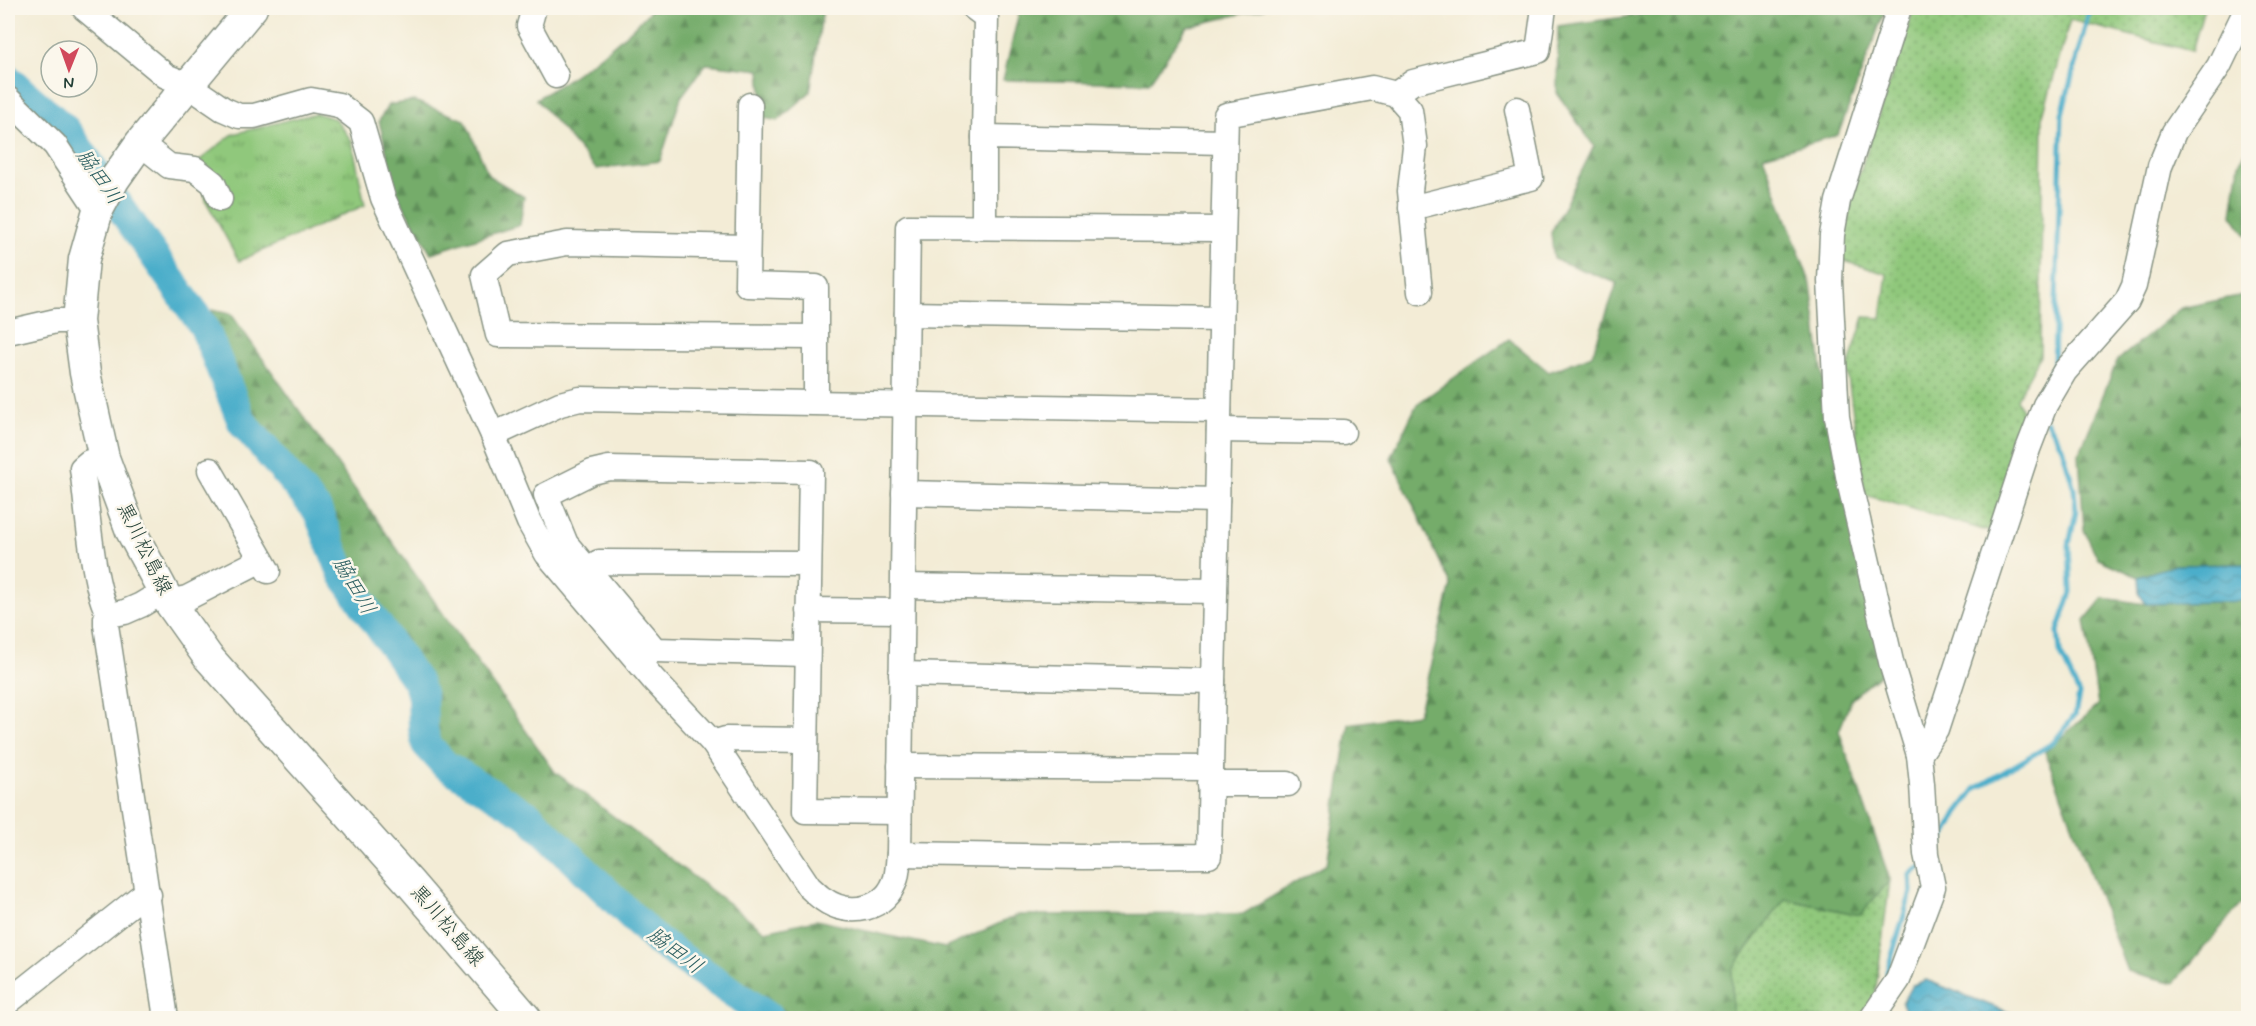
<svg xmlns="http://www.w3.org/2000/svg" width="2256" height="1026" viewBox="0 0 2256 1026" font-family="Mynerve,'Klee One',sans-serif">
  <style>
    .grass { fill: url(#grass-dots); stroke: #588258; stroke-width: 1.5 }
    .forest { fill: url(#forest-firs); stroke: #4a7450; stroke-width: 1.5 }
    .park { fill: url(#park-tufts); stroke: #588258; stroke-width: 1.5 }
    .water { fill: url(#water-waves); stroke: #35767f; stroke-width: 1.5 }
    .lines { fill: none; stroke-linecap: round; stroke-linejoin: round }
    .stream { stroke: #4baeca; stroke-width: 5 }
    .river { stroke: #4baeca; stroke-width: 30 }
    .minor-casing { stroke: #899485; stroke-width: 27 }
    .major-casing { stroke: #899485; stroke-width: 33 }
    .minor { stroke: #fff; stroke-width: 24 }
    .major { stroke: #fff; stroke-width: 30 }
    .labels { text-anchor: middle; dominant-baseline: central; stroke-width: 5; stroke-linejoin: round; paint-order: stroke }
    .street-label { font-size: 20px; fill: #1f3d34; stroke: #fbf7ec }
    .water-label { font-size: 21px; font-style: italic; fill: #2c5f61; stroke: #fbf7ec }
  </style>
  <defs>
    <pattern id="grass-dots" width="8" height="8" patternUnits="userSpaceOnUse" patternTransform="scale(1.5)"><rect width="8" height="8" fill="#90c87b"/><path d="M2 2h.1M6 6h.1" fill="none" stroke="#75a466" stroke-width="1.8" stroke-linecap="round"/></pattern>
    <pattern id="forest-firs" width="22" height="20" patternUnits="userSpaceOnUse" patternTransform="scale(1.5)"><rect width="22" height="20" fill="#74ac6b"/><path d="M5 1l3.5 6h-7zM16 11l3.5 6h-7z" fill="#5f8d59"/></pattern>
    <pattern id="park-tufts" width="24" height="20" patternUnits="userSpaceOnUse" patternTransform="scale(1.5)"><rect width="24" height="20" fill="#90c87b"/><path d="M3 7l-1-3M5 7V3M7 7l1-3M15 17l-1-3M17 17v-4M19 17l1-3" fill="none" stroke="#75a466"/></pattern>
    <pattern id="water-waves" width="16" height="10" patternUnits="userSpaceOnUse" patternTransform="scale(1.5)"><rect width="16" height="10" fill="#4baeca"/><path d="M0 5q4-4 8 0t8 0" fill="none" stroke="#3e8fa5"/></pattern>
  </defs>
  <rect width="100%" height="100%" fill="#fbf7ec"/>
  <filter id="ink" filterUnits="userSpaceOnUse"><feTurbulence type="fractalNoise" baseFrequency=".0167" numOctaves="2"/><feDisplacementMap in="SourceGraphic" scale="12" xChannelSelector="R" yChannelSelector="G"/><feConvolveMatrix kernelMatrix="1 2 1 2 8 2 1 2 1" color-interpolation-filters="sRGB"/></filter>
  <filter id="wash" filterUnits="userSpaceOnUse"><feTurbulence type="fractalNoise" baseFrequency=".008" numOctaves="4" result="noise"/><feDisplacementMap in="SourceGraphic" scale="24" xChannelSelector="R" yChannelSelector="G"/><feGaussianBlur stdDeviation="1.35" result="paint"/><feColorMatrix in="noise" values="0 0 0 0 0 0 0 0 0 0 0 0 0 0 0 0 0 1.4 0 .05"/><feComposite in="paint" operator="in"/></filter>
  <g filter="url(#wash)">
    <rect width="100%" height="100%" fill="#f3ecd6"/>
    <!-- grass -->
    <g class="grass">
      <polygon points="1914,8 2204,8 2192,51 2070,20 2043,115 2040,356 2017,399 2027,422 1991,532 1865,495 1847,371 1864,317 1881,318 1887,274 1841,260 1851,199"/>
      <polygon points="1890,880 1875,996 1863,1018 1732,1018 1732,969 1785,899 1860,915"/>
    </g>
    <!-- forest -->
    <g class="forest">
      <path d="M653 8H823L810 92 778 121 764 118 760 70 706 64 681 97 660 161 596 169 536 99C579 74 619 44 653 8Z"/>
      <polygon points="1020,8 1265,8 1187,27 1149,83 1003,80"/>
      <polygon points="1641,8 1886,8 1838,135 1763,156 1811,285 1829,423 1885,670 1852,698 1839,731 1890,880 1860,915 1785,899 1732,969 1732,1018 780,1018 662,937 532,811 434,747 426,687 247,421 212,310 231,314 555,772 765,931 816,920 945,948 1018,915 1243,914 1327,864 1349,724 1418,714 1451,585 1391,458 1417,404 1509,339 1549,372 1592,355 1617,283 1554,259 1551,233 1594,146 1557,93 1558,26 1640,15"/>
      <polygon points="414,101 465,120 489,176 524,197 520,225 431,253 397,195 379,121 388,105"/>
      <polygon points="2248,148 2248,238 2232,215 2239,164"/>
      <polygon points="2248,294 2248,564 2175,565 2138,577 2098,559 2084,530 2079,454 2117,361 2181,308"/>
      <polygon points="2103,598 2146,604 2248,601 2248,905 2240,905 2174,983 2127,971 2045,752 2098,705 2085,620"/>
    </g>
    <!-- park -->
    <polygon class="park" points="316,113 335,119 352,141 365,205 239,261 206,201 200,160 233,134"/>
    <!-- water -->
    <g class="water">
      <polygon points="2248,564 2248,601 2146,604 2139,593 2138,577 2175,565"/>
      <polygon points="1926,980 2023,1018 1905,1018 1907,1015 1902,1003 1912,985"/>
    </g>
    <g class="lines">
      <!-- stream -->
      <g class="stream">
        <polyline points="2037,401 2037,395 2054,365 2062,114 2090,8"/>
        <polyline points="1935,855 1957,813 1975,789 2053,743 2075,715 2079,694 2060,652 2058,631 2071,592 2069,545 2076,511 2074,489 2062,447 2047,422"/>
        <polyline points="1889,980 1887,972 1911,892 1910,874 1921,867"/>
      </g>
      <!-- river -->
      <polyline class="river" points="8,79 66,130 204,327 242,422 317,510 343,575 418,683 422,697 423,728 426,744 445,765 529,816 657,941 770,1018"/>
    </g>
  </g>
  <g filter="url(#ink)">
    <g class="lines">
      <defs>
        <g id="minor">
          <path d="M84 8 166 76 188 85 223 109 239 116H254L311 100 339 105 361 122 383 198 493 435 529 522 547 554 653 679 713 743 809 887C814 891 818 896 823 899 849 918 887 910 896 878 898 870 898 861 899 854L908 227 1223 229"/>
          <polyline points="534,8 529,26 556,76"/>
          <polyline points="974,8 986,17 984,137"/>
          <polyline points="1396,94 1413,82 1538,51 1544,8"/>
          <polyline points="8,99 55,145 98,210"/>
          <polyline points="750,105 747,285 816,287 816,402"/>
          <polyline points="140,143 169,166 195,169 213,183 220,199"/>
          <polyline points="1411,208 1531,178 1517,109"/>
          <polyline points="984,226 984,137 1225,142"/>
          <polyline points="747,247 567,243 508,254 484,275 498,335 816,337"/>
          <polyline points="907,314 1221,319"/>
          <polyline points="8,332 56,321 78,321"/>
          <polyline points="1219,430 1343,432"/>
          <polyline points="493,435 560,404 580,399 1219,410"/>
          <path d="M104 458 89 462 82 468C87 503 92 587 109 615"/>
          <polyline points="210,470 268,571"/>
          <polyline points="904,493 1217,500"/>
          <polyline points="809,563 599,562 587,569 566,544 546,495 592,472 609,468 811,472 805,811 899,812"/>
          <polyline points="587,569 655,650 807,654"/>
          <polyline points="903,586 1215,591"/>
          <polyline points="169,602 187,598 261,560"/>
          <polyline points="808,610 902,611"/>
          <polyline points="109,615 106,618 106,625 166,1018"/>
          <polyline points="109,615 125,612 141,605 164,591"/>
          <polyline points="901,674 1213,681"/>
          <polyline points="713,743 726,739 806,740"/>
          <polyline points="1919,755 1936,730 2028,449 2045,405 2065,371 2127,301 2134,286 2160,166 2174,132 2219,66 2247,8"/>
          <polyline points="900,766 1211,768"/>
          <polyline points="1210,784 1288,784"/>
          <polyline points="899,854 1082,857 1209,856 1226,115 1372,88 1396,94 1410,110 1415,146 1410,191 1420,292"/>
          <polyline points="8,1002 139,898 149,895"/>
          <polyline points="1872,1018 1898,980 1933,887 1926,854 1922,784 1919,755 1892,666 1849,481 1837,417 1830,281 1832,235 1838,201 1899,8"/>
        </g>
        <polyline id="major" points="252,8 140,143 114,180 98,210 84,259 78,321 85,373 104,458 131,531 169,602 208,657 410,883 526,1018"/>
      </defs>
      <!-- minor casing -->
      <use href="#minor" class="minor-casing"/>
      <!-- major casing -->
      <use href="#major" class="major-casing"/>
      <!-- minor -->
      <use href="#minor" class="minor"/>
      <!-- major -->
      <use href="#major" class="major"/>
    </g>
  </g>
  <g class="labels">
    <!-- street labels -->
    <g class="street-label">
      <text transform="translate(144 549) rotate(64)">黒川松島線</text>
      <text transform="translate(447 926) rotate(49)">黒川松島線</text>
    </g>
    <!-- water labels -->
    <g class="water-label">
      <text transform="translate(99 177) rotate(55)">脇田川</text>
      <text transform="translate(354 586) rotate(60)">脇田川</text>
      <text transform="translate(675 951) rotate(37)">脇田川</text>
    </g>
  </g>
  <!-- margin -->
  <rect width="2256" height="1026" fill="none" stroke="#fbf7ec" stroke-width="30"/>
  <!-- north arrow -->
  <g transform="translate(69 69) rotate(181)"><circle r="28" fill="#fbf7ec" stroke="#a3ada2" stroke-width="1.5"/>
  <path d="M0-4.5L10 22L0 15L-10 22Z" fill="#d1495b"/>
  <text y="-9" font-size="16" font-weight="bold" text-anchor="middle" fill="#1f3d34">N</text>
  </g>
</svg>
